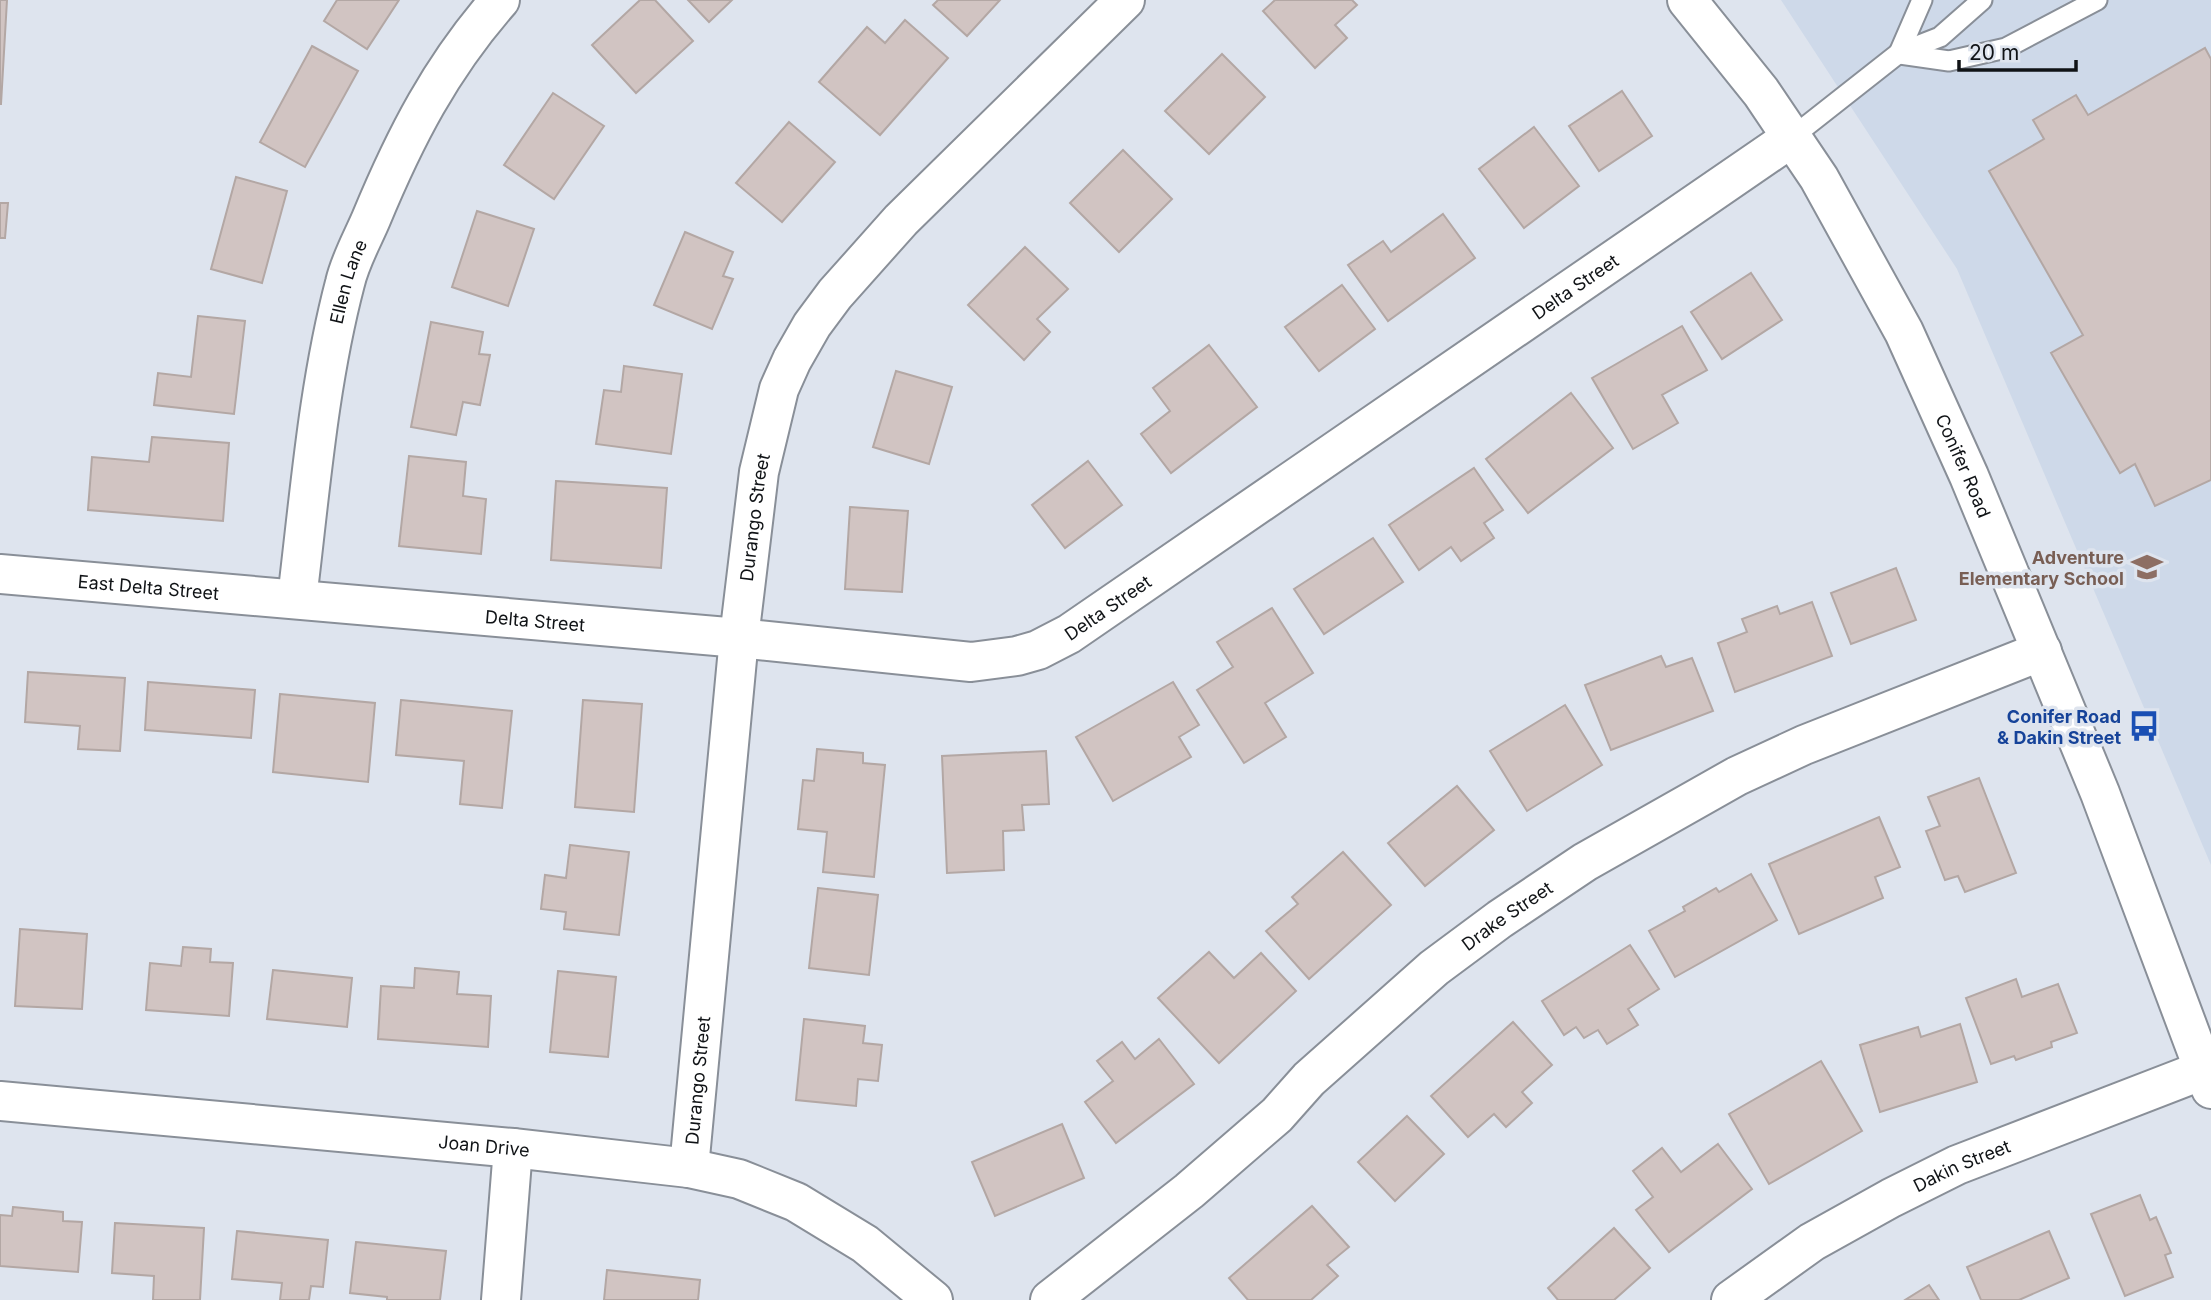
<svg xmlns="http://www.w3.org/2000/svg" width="2211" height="1300" viewBox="0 0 2211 1300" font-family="Inter,sans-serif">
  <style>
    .built { fill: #ced9e9 }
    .building { fill: #d1c4c2; stroke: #b3a7a4; stroke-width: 2 }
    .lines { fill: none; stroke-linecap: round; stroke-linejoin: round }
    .service-casing { stroke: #898f98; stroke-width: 23 }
    .minor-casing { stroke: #898f98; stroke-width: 42 }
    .tertiary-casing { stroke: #898f98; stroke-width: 42 }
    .service { stroke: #fff; stroke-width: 19 }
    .minor { stroke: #fff; stroke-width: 38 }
    .tertiary { stroke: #fff; stroke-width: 38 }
    .labels { text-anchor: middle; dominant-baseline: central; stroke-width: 7; stroke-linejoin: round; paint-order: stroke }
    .street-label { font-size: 18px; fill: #101316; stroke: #dee4ee }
    .education-label { font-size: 18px; font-weight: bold; fill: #785e54; stroke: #dee4ee; text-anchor: end }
    .transit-label { font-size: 18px; font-weight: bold; fill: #164399; stroke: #dee4ee; text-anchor: end }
  </style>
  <rect width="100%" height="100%" fill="#dee4ee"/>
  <!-- built -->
  <polygon class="built" points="1781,0 2211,0 2211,865 1957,269"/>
  <!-- building -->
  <g class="building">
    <polygon points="0,0 7,0 1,104 0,104"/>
    <polygon points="337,0 399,0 367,49 324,21"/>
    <polygon points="640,0 655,0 693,41 636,93 592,45"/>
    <polygon points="688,0 732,0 709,22"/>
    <polygon points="938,0 1000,0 967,36 933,5"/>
    <polygon points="1275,0 1352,0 1357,5 1335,25 1347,38 1315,68 1263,11"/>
    <polygon points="905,20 948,58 880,135 819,82 867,27 885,43"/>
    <polygon points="312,46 358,71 305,167 260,142"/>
    <polygon points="2205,48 2211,59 2211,480 2155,506 2135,464 2120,473 2051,353 2083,335 1989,171 2044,139 2033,120 2076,95 2088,115"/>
    <polygon points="1222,54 1265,97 1209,154 1165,111"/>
    <polygon points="1622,91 1652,136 1599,171 1569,126"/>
    <polygon points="553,93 604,126 554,199 504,165"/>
    <polygon points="789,122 835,162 782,222 736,183"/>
    <polygon points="1534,127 1579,186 1524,228 1479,169"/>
    <polygon points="1123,150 1172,199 1119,252 1070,203"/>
    <polygon points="236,177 287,191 262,283 211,269"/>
    <polygon points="0,203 8,203 5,238 0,238"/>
    <polygon points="477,211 534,229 508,306 452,287"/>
    <polygon points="1443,214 1475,258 1388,321 1348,265 1383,241 1391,252"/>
    <polygon points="685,232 733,252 723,276 733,279 712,329 654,305"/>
    <polygon points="1025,247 1068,289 1037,319 1050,332 1024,360 968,305"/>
    <polygon points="1751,273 1782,320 1722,359 1691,312"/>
    <polygon points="1342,285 1375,329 1319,371 1285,327"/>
    <polygon points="198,316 245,321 234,414 154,405 158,373 191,377"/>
    <polygon points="431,322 483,332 479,354 490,355 480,405 463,402 456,435 411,427"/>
    <polygon points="1682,326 1707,370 1662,395 1678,423 1633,449 1592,378"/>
    <polygon points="1209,345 1257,407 1171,473 1141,434 1170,411 1153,388"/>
    <polygon points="624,366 682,374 671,454 596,444 604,390 621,392"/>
    <polygon points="896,371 952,387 929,464 873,447"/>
    <polygon points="1571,393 1613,448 1528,513 1486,459"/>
    <polygon points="152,437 229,443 223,521 88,510 92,457 149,462"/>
    <polygon points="409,456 466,462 463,496 486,499 481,554 399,546"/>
    <polygon points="1088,461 1122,505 1065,548 1032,505"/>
    <polygon points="1474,468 1503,510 1484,523 1494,538 1461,561 1451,547 1419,570 1389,525"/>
    <polygon points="556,481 667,488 661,568 551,560"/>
    <polygon points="850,507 908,511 902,592 845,589"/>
    <polygon points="1373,538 1403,582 1324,634 1294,589"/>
    <polygon points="1896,568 1916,620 1851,644 1831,593"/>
    <polygon points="1812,602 1832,656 1735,692 1718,643 1747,632 1742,619 1777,606 1780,614"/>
    <polygon points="1272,608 1313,673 1265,703 1286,737 1244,763 1197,690 1233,667 1217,642"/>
    <polygon points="1661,656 1666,667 1692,658 1713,711 1611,750 1585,685"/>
    <polygon points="28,672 125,678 120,751 78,749 80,726 25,722"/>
    <polygon points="148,682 255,690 251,738 145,730"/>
    <polygon points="1173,682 1199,725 1179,737 1191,757 1113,801 1076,737"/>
    <polygon points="280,694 375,703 368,782 273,772"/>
    <polygon points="401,700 512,711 502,808 460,804 464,761 396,755"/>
    <polygon points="583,700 642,704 634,812 575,807"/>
    <polygon points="1565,705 1602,765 1527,811 1490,751"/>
    <polygon points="817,749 863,753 863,763 885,765 874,877 823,872 827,832 798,829 803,780 814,781"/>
    <polygon points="1046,751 1049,804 1022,805 1024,830 1003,831 1004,870 947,873 942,756"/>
    <polygon points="1979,778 2016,873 1965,892 1958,876 1945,880 1926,831 1940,826 1928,797"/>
    <polygon points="1457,786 1494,830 1425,886 1388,843"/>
    <polygon points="1879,817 1900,867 1875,877 1883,898 1799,934 1769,864"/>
    <polygon points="570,845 629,852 619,935 564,929 566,912 541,909 545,875 566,878"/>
    <polygon points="1343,852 1391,905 1309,979 1266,931 1298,904 1292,897"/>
    <polygon points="1751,874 1777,920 1675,977 1649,931 1685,911 1683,907 1716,888 1719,892"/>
    <polygon points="818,888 878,895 869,975 809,968"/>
    <polygon points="20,929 87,934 82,1009 15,1006"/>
    <polygon points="1630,945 1659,989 1628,1009 1638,1025 1607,1044 1598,1030 1584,1038 1576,1027 1564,1035 1542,1001"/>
    <polygon points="183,947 211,949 210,962 233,963 229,1016 146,1010 150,963 181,966"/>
    <polygon points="1209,952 1234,978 1261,953 1296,991 1219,1063 1158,998"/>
    <polygon points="415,968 459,972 457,994 491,996 488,1047 378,1039 381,986 414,988"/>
    <polygon points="273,970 352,978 347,1027 267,1019"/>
    <polygon points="558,971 616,977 608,1057 550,1052"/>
    <polygon points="2016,979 2022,997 2058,984 2077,1033 2051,1042 2052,1047 2016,1060 2014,1056 1991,1064 1966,998"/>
    <polygon points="804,1019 865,1026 863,1043 882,1045 878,1081 858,1079 856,1106 796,1100"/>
    <polygon points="1513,1022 1552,1065 1522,1092 1532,1103 1506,1127 1494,1114 1468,1137 1431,1096"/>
    <polygon points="1960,1024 1977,1082 1880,1112 1860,1045 1918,1027 1921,1037"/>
    <polygon points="1159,1039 1194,1084 1116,1143 1085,1102 1113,1081 1097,1061 1122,1042 1135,1059"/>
    <polygon points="1821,1061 1862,1131 1769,1184 1729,1114"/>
    <polygon points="1407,1116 1444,1154 1395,1201 1358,1162"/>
    <polygon points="1062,1124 1084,1178 995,1216 972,1162"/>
    <polygon points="1718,1144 1752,1189 1669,1252 1636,1210 1653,1197 1633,1171 1662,1148 1681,1172"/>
    <polygon points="2140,1195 2150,1220 2156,1217 2171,1253 2165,1255 2173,1277 2125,1296 2091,1214"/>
    <polygon points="1312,1206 1349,1247 1327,1265 1338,1276 1311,1300 1248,1300 1229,1278"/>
    <polygon points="13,1207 63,1212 63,1221 82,1222 78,1272 0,1266 0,1215 12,1216"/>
    <polygon points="115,1223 204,1228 200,1300 153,1300 154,1276 112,1273"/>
    <polygon points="1614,1228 1650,1268 1614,1300 1558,1300 1548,1288"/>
    <polygon points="237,1231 328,1240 323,1287 311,1286 309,1300 280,1300 282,1283 232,1279"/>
    <polygon points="2049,1231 2069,1278 2019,1300 1981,1300 1967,1267"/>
    <polygon points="356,1242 446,1251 440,1300 387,1300 387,1297 350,1293"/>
    <polygon points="607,1270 700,1280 698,1300 604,1300"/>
    <polygon points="1929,1285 1939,1300 1905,1300"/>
  </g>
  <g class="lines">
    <defs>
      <g id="service">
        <polyline points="1899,53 1922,0"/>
        <polyline points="1900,54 1949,61 2006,48 2097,0"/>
        <polyline points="1791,138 1899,53 1940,37 1982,0"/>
      </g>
      <g id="minor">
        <path id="s1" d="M0 574 739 638 971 662 1017 656 1038 650 1069 634 1791 138"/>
        <path id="s2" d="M297 599C310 493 318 386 345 283 350 261 362 240 371 219 405 137 441 67 500 0"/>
        <path id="s3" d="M0 1101 513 1148 689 1168 739 1179 796 1202 865 1244 933 1300"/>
        <path id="s4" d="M689 1168 739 638 759 472 779 389 792 360 812 325 835 294 901 220 1125 0"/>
        <polyline points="501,1300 513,1148"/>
        <path id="s5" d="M1050 1300 1189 1191 1277 1115 1309 1079 1434 968 1500 919 1585 862 1737 776 1804 745 2042 651"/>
        <path id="s6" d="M1731 1300 1812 1242 1891 1198 1957 1165 2211 1067"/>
      </g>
      <g id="tertiary">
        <path id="s7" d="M1687 0 1761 92 1819 178 1904 332 1969 476 2100 793 2211 1089"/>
      </g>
    </defs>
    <!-- service casing -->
    <use href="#service" class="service-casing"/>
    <!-- minor casing -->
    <use href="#minor" class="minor-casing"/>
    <!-- tertiary casing -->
    <use href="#tertiary" class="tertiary-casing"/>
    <!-- service -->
    <use href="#service" class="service"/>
    <!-- minor -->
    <use href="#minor" class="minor"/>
    <!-- tertiary -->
    <use href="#tertiary" class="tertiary"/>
  </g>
  <!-- icons -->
  <defs>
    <symbol id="school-bare" viewBox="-9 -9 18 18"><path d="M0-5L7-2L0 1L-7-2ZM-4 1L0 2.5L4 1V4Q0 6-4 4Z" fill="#8d6e63" stroke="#dee4ee" stroke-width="2.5" paint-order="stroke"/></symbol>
    <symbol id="bus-bare" viewBox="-9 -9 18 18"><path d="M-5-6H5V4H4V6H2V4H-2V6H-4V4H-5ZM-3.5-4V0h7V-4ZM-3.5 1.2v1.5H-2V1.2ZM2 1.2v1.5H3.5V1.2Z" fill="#1a4fb4" stroke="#dee4ee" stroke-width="2.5" paint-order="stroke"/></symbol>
  </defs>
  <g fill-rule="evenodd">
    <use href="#school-bare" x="2125" y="545" width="44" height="44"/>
    <use href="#bus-bare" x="2122" y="704" width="44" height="44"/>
  </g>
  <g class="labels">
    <!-- street labels -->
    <g class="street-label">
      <text stroke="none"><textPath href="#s2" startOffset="322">Ellen Lane</textPath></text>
      <text stroke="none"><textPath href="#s1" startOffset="1692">Delta Street</textPath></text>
      <text stroke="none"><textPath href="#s7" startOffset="544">Conifer Road</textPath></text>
      <text stroke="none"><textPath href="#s4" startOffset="654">Durango Street</textPath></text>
      <text stroke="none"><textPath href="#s1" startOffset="149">East Delta Street</textPath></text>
      <text stroke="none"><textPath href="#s1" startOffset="1125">Delta Street</textPath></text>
      <text stroke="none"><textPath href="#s1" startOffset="537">Delta Street</textPath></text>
      <text stroke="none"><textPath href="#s5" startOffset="598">Drake Street</textPath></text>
      <text stroke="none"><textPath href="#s4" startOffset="88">Durango Street</textPath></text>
      <text stroke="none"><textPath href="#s3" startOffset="486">Joan Drive</textPath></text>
      <text stroke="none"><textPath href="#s6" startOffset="268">Dakin Street</textPath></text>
    </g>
    <!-- education labels -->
    <g class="education-label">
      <text x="2124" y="557">Adventure<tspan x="2124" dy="21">Elementary School</tspan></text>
    </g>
    <!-- transit labels -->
    <g class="transit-label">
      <text x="2121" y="716">Conifer Road<tspan x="2121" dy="21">&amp; Dakin Street</tspan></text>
    </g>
  </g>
  <!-- scale -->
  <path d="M1959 60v10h117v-10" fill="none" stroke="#101316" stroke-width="3.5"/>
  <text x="1969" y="60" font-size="21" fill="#101316" stroke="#dee4ee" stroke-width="5" paint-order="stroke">20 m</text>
</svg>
